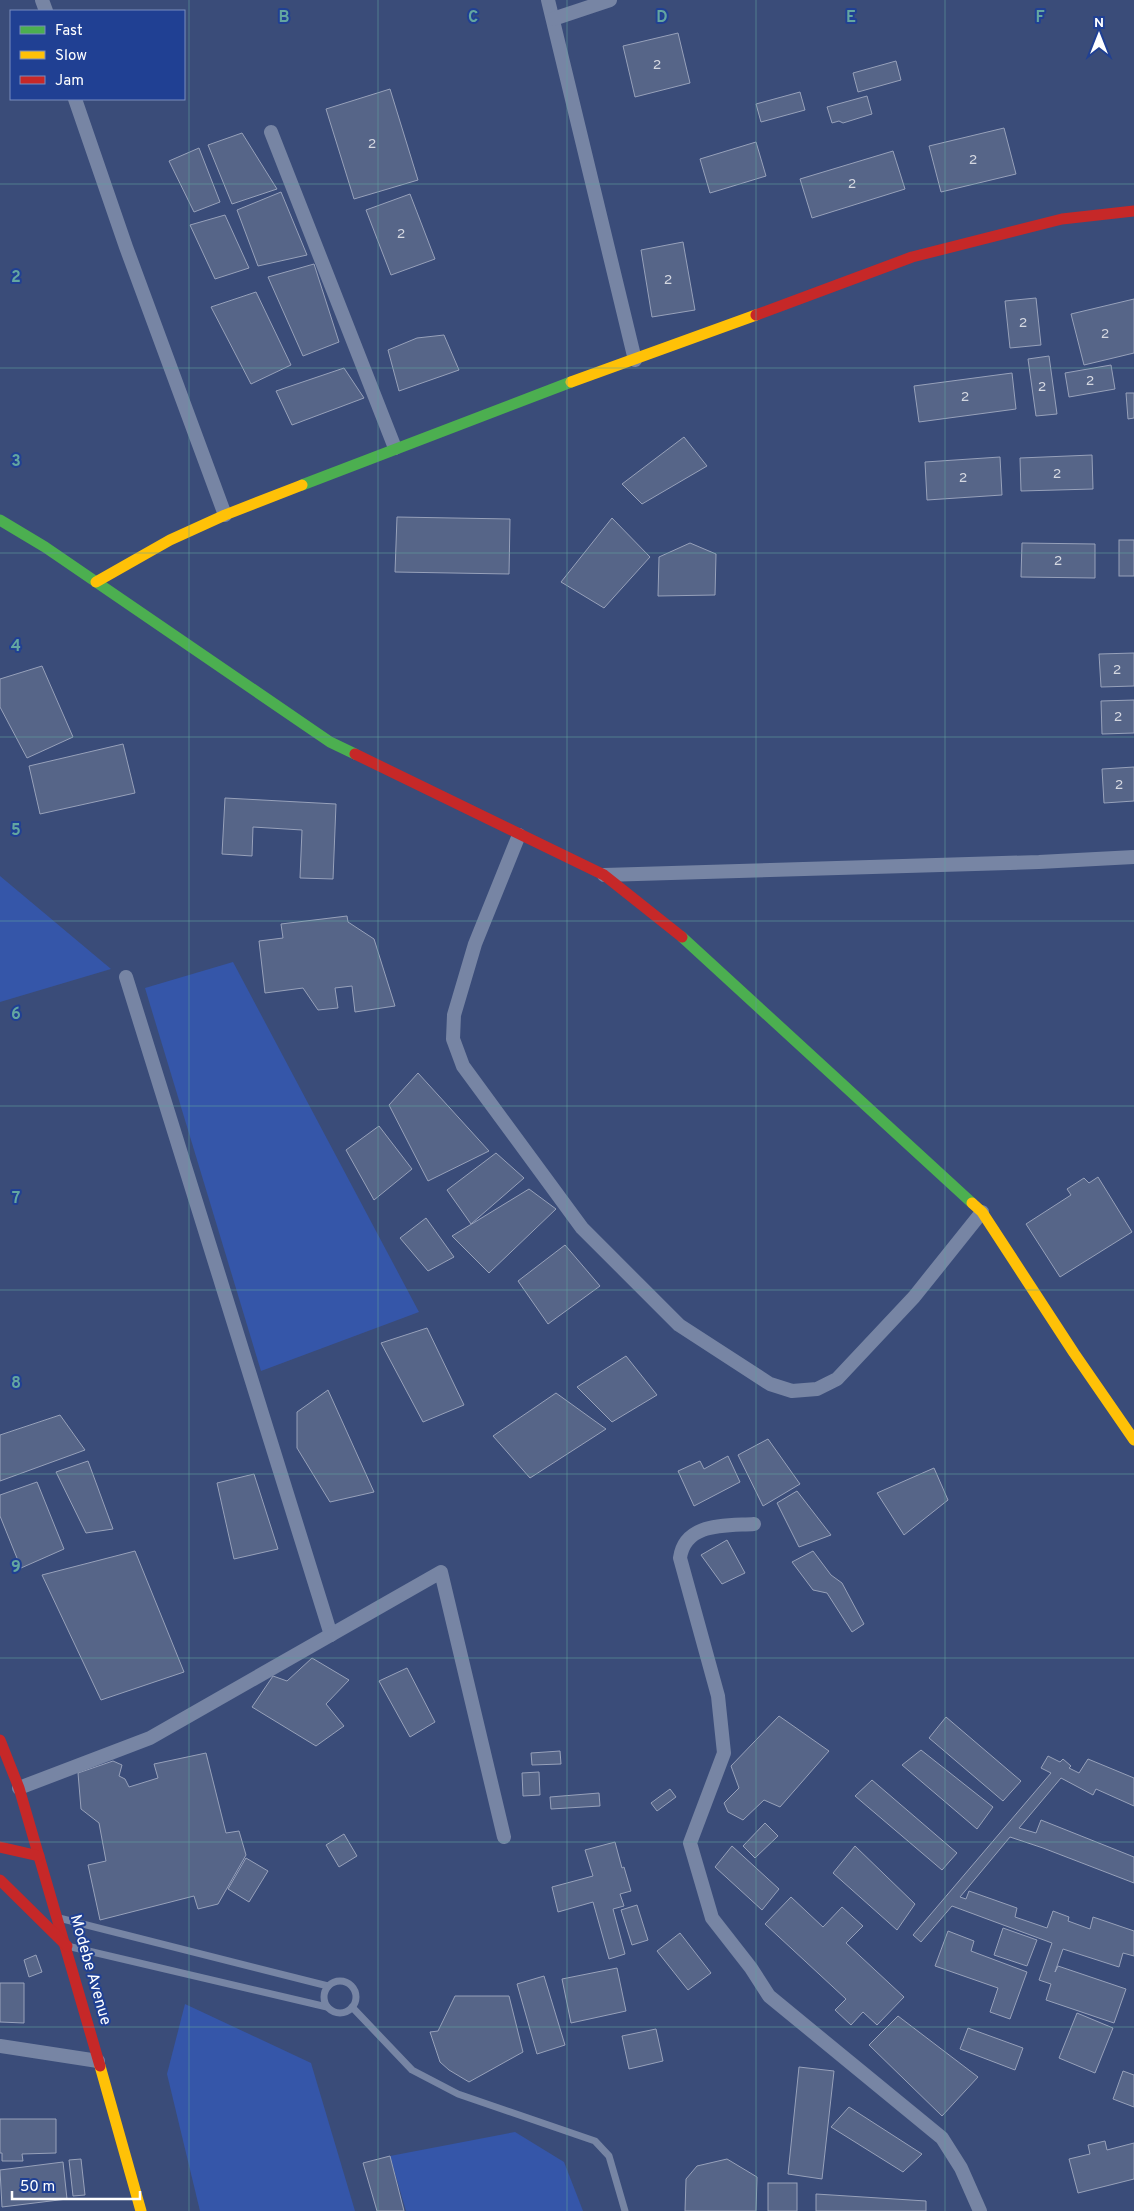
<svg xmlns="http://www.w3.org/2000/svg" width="1134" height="2211" viewBox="0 0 1134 2211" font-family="Overpass,sans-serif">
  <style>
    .green { fill: #3556a9 }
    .building { fill: #566588; stroke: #97a1ba }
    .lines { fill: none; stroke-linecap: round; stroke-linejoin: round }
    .lane { stroke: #7785a4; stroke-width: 7 }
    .street { stroke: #7785a4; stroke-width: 14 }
    .fast { stroke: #4caf50; stroke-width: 11 }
    .slow { stroke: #ffc107; stroke-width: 11 }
    .jam { stroke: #c62828; stroke-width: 11 }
    .grid { fill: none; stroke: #63a6a1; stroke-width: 1; stroke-opacity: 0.55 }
    .labels { text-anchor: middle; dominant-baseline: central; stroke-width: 4; stroke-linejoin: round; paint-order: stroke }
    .number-label { font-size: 14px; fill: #d5d8e1 }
    .street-label { font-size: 16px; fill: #fff; stroke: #204093 }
    .grid-label { font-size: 16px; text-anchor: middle; font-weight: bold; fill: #63a6a1; stroke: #204093; stroke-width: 4; stroke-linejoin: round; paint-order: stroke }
  </style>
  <rect width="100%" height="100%" fill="#3a4c79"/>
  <!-- green -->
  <g class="green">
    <polygon points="0,876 111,969 0,1002"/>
    <polygon points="233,962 419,1312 261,1371 145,988"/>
    <polygon points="185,2004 311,2063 355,2211 200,2211 167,2074"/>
    <polygon points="515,2132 564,2162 583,2211 406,2211 390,2156"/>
  </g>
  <!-- building -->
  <g class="building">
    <polygon points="678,33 690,83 635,97 623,46"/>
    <polygon points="896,61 901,80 858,92 853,73"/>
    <polygon points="390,89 418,180 354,199 326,109"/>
    <polygon points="800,92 805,110 761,122 756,104"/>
    <polygon points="867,96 872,114 843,123 839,121 832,123 827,107"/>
    <polygon points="1004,128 1016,174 941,192 929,146"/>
    <polygon points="242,133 277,189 232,204 208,145"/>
    <polygon points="756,142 766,176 710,193 700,159"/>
    <polygon points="199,148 220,202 194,212 169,161"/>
    <polygon points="893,151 905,189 812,218 800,179"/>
    <polygon points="281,192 307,255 258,266 237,210"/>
    <polygon points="410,194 435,259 391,275 366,210"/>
    <polygon points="225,215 249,268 215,279 190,225"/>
    <polygon points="683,242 695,310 652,317 641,250"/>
    <polygon points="314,264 339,342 303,356 268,277"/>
    <polygon points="256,292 291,365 251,384 211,307"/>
    <polygon points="1036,298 1041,345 1010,348 1005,301"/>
    <polygon points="1134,299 1134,353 1084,365 1071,314"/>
    <polygon points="444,335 459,370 399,391 388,350 417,338"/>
    <polygon points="1049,356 1057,414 1036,416 1028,359"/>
    <polygon points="1111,365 1115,389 1069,397 1065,373"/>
    <polygon points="344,368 364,398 292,425 276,391"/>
    <polygon points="1012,373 1016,409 919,422 914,386"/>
    <polygon points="1126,393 1134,393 1134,418 1128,419"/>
    <polygon points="684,437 707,466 642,504 622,484"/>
    <polygon points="1092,455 1093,489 1021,491 1020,458"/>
    <polygon points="1000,457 1002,495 927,500 925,462"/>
    <polygon points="397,517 510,519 509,574 395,572"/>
    <polygon points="612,518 650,557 604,608 561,582"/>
    <rect x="1119" y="540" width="15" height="36"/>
    <polygon points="690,543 716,554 715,595 658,596 659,557"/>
    <polygon points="1022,543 1095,544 1095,578 1021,577"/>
    <polygon points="1134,653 1134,686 1101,687 1099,654"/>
    <polygon points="42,666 73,737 27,758 0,707 0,679"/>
    <polygon points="1134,700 1134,733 1102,734 1101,701"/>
    <polygon points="123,744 135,793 40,814 29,766"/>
    <polygon points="1134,767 1134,801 1104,803 1102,769"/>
    <polygon points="225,798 336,804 333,879 300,878 302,830 253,827 252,856 222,854"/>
    <polygon points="347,916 348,922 374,939 395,1006 355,1012 352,986 335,988 338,1008 318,1010 303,988 265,993 259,941 283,938 281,924"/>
    <polygon points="418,1073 489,1151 428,1181 389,1105"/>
    <polygon points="379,1126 412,1169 374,1200 346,1150"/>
    <polygon points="496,1153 524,1178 471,1224 447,1190"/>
    <polygon points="1098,1177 1132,1232 1060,1277 1026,1224 1071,1195 1067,1189 1084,1178 1089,1183"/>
    <polygon points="529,1189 556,1209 489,1273 452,1236"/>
    <polygon points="426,1218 454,1257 428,1271 400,1238"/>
    <polygon points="565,1245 600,1286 548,1324 518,1281"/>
    <polygon points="427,1328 464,1405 423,1422 381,1343"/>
    <polygon points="626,1356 657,1395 612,1422 577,1387"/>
    <polygon points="328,1390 374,1492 330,1502 297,1448 297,1412"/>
    <polygon points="556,1393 606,1429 530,1478 493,1436"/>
    <polygon points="60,1415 85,1450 0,1481 0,1435"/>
    <polygon points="768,1439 800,1484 763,1506 738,1455"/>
    <polygon points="728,1456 740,1482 694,1506 678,1471 700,1461 704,1469"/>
    <polygon points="88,1461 113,1529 86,1533 56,1472"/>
    <polygon points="934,1468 948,1500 904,1535 877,1493"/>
    <polygon points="254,1474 278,1549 234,1559 217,1483"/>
    <polygon points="37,1482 64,1549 21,1568 0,1516 0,1495"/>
    <polygon points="797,1491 831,1535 799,1547 777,1503"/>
    <polygon points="727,1540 745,1573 722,1584 701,1555"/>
    <polygon points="135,1551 184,1672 101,1700 42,1575"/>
    <polygon points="813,1551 831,1575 842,1583 864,1624 852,1632 827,1593 813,1590 792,1562"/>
    <polygon points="312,1658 349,1680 326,1704 344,1726 316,1746 252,1707 273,1676 287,1681"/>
    <polygon points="407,1668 435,1722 410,1737 379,1681"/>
    <polygon points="779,1716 829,1751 780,1807 764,1800 743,1820 728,1812 724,1803 739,1788 731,1766"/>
    <polygon points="946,1717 1021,1781 1003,1801 929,1738"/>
    <polygon points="921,1750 993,1807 977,1829 902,1765"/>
    <polygon points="560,1751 561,1764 532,1765 531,1753"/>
    <polygon points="206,1753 226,1833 239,1831 246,1855 218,1904 198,1909 194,1896 100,1920 88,1865 106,1861 99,1823 81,1809 78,1773 113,1761 122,1765 119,1776 125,1779 129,1787 158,1778 154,1764"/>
    <polygon points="1048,1756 1060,1762 1063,1759 1071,1766 1069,1768 1079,1773 1088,1759 1134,1778 1134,1806 1096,1789 1093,1795 1061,1778 1019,1828 1036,1833 1041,1820 1134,1857 1134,1883 1043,1848 1010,1837 960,1897 966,1899 969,1891 1017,1908 1015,1917 1047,1928 1053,1911 1069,1917 1068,1921 1090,1929 1093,1917 1134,1931 1134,1956 1123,1953 1119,1967 1063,1949 1055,1972 1058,1966 1126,1989 1114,2023 1046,2000 1051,1984 1039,1980 1052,1943 952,1906 921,1942 913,1935 1051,1773 1041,1768"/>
    <polygon points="539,1772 540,1795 523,1796 522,1773"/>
    <polygon points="872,1780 957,1853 942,1870 855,1796"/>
    <polygon points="670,1789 676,1797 657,1811 651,1803"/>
    <polygon points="599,1793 600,1806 551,1809 550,1797"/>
    <polygon points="765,1823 778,1836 755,1858 743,1846"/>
    <polygon points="344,1834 357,1856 339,1867 326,1845"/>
    <polygon points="615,1842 622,1868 624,1867 631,1891 620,1894 624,1906 613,1909 625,1954 609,1959 593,1902 558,1912 552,1887 593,1876 585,1850"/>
    <polygon points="732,1846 779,1889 762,1910 715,1867"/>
    <polygon points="855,1846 915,1904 897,1930 833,1873"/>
    <polygon points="246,1858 268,1871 249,1902 228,1889"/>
    <polygon points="791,1897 823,1927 842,1907 863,1926 846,1943 904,1997 877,2025 863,2012 851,2025 835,2010 846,1999 765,1924"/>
    <polygon points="637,1905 648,1940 632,1945 621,1910"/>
    <polygon points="1003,1928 1037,1940 1027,1966 994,1955"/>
    <polygon points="948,1931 974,1941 971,1951 1027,1972 1010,2019 990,2012 998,1988 935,1966"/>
    <polygon points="680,1933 711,1973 688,1990 657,1951"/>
    <polygon points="36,1955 42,1972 29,1977 24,1960"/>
    <polygon points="617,1968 626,2011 571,2023 562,1979"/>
    <polygon points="544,1976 565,2045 537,2054 517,1984"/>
    <polygon points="0,1983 24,1983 24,2023 0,2022"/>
    <polygon points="455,1996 509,1996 523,2052 469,2082 449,2070 440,2062 430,2032 438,2031"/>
    <polygon points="1077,2013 1113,2028 1095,2073 1059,2058"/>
    <polygon points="898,2016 978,2077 942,2116 869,2045"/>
    <polygon points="968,2028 1023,2048 1015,2070 960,2049"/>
    <polygon points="656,2029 663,2061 629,2069 622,2036"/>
    <polygon points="799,2067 834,2071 822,2179 788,2174"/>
    <polygon points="1123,2071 1134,2075 1134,2107 1113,2099"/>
    <polygon points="849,2107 922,2154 903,2172 831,2127"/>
    <polygon points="0,2119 56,2119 56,2153 22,2154 23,2161 2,2161 2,2153 0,2153"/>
    <polygon points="1105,2141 1107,2150 1134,2143 1134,2179 1078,2193 1069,2159 1090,2154 1088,2145"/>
    <polygon points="390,2156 404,2211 377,2211 363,2163"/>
    <polygon points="81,2159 85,2195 73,2196 69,2160"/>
    <polygon points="727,2159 757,2177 756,2211 685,2211 686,2179 697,2166"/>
    <polygon points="63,2162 67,2199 2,2207 0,2170"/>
    <rect x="768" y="2183" width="29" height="28"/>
    <polygon points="816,2194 926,2201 926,2211 816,2211"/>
  </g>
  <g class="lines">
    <!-- lane -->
    <g class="lane">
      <polyline points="59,1918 328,1986"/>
      <polyline points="67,1946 327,2007"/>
      <circle cx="340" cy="1997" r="16"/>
      <polyline points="352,2007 412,2070 458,2094 595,2141 609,2156 625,2211"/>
    </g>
    <!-- street -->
    <g class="street">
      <polyline points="42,0 46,11"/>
      <polyline points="548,0 635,360"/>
      <polyline points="553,19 610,0"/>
      <polyline points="75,99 126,247 225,515"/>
      <polyline points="271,132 395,448"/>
      <polyline points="519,835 475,944 454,1015 453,1039 463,1066 582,1228 679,1325 770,1384 792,1391 817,1389 837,1379 914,1297 982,1212"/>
      <polyline points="604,875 1039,862 1134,857"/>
      <polyline points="126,977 331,1635"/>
      <path d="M754 1524C726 1526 685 1522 680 1558L718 1696 724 1753 690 1843 712 1918 751 1968 769 1996 942 2138 961 2168 980 2211"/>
      <polyline points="19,1788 150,1738 441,1572 504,1837"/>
      <polyline points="0,2046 98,2061"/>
    </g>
    <!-- fast -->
    <g class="fast">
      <polyline points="302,485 571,382"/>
      <polyline points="0,520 45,547 330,742 355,754"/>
      <polyline points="682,937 972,1203"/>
    </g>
    <!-- slow -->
    <g class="slow">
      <polyline points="571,382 756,315"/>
      <polyline points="96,582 170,540 225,515 302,485"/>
      <polyline points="972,1203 982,1212 1074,1353 1134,1440"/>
      <polyline points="100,2066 141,2211"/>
    </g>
    <!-- jam -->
    <g class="jam">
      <polyline points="756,315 912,257 1062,219 1134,211"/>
      <polyline points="355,754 604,875 682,937"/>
      <polyline points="0,1740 19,1788 100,2066"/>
      <polyline points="0,1847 39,1856"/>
      <polyline points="0,1880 67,1946"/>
    </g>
  </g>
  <!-- grid -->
  <path class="grid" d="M189 0V2211M378 0V2211M567 0V2211M756 0V2211M945 0V2211M0 184H1134M0 368H1134M0 553H1134M0 737H1134M0 921H1134M0 1106H1134M0 1290H1134M0 1474H1134M0 1658H1134M0 1842H1134M0 2027H1134"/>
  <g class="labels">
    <!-- number labels -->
    <g class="number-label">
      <text x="657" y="65">2</text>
      <text x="372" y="144">2</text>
      <text x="973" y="160">2</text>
      <text x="852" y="184">2</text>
      <text x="401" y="234">2</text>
      <text x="668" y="280">2</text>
      <text x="1023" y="323">2</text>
      <text x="1105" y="334">2</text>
      <text x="1090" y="381">2</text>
      <text x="1042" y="387">2</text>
      <text x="965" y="397">2</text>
      <text x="1057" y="474">2</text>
      <text x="963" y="478">2</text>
      <text x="1058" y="561">2</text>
      <text x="1117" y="670">2</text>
      <text x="1118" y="717">2</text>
      <text x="1119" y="785">2</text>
    </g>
    <!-- street labels -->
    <g class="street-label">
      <text transform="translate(90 1970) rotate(74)">Modebe Avenue</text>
    </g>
  </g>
  <g class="grid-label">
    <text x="284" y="22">B</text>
    <text x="473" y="22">C</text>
    <text x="662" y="22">D</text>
    <text x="851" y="22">E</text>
    <text x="1040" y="22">F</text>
    <text x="16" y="282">2</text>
    <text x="16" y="466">3</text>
    <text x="16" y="651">4</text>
    <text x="16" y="835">5</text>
    <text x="16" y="1019">6</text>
    <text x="16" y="1203">7</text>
    <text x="16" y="1388">8</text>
    <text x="16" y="1572">9</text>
  </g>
  <!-- legend -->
  <rect x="10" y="10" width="175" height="90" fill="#204093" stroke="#798cbe"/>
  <rect x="20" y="26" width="25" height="8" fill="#4caf50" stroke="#798cbe"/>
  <text x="55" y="35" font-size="15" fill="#ffffff">Fast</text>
  <rect x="20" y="51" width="25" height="8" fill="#ffc107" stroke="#798cbe"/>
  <text x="55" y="60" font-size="15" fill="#ffffff">Slow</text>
  <rect x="20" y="76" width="25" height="8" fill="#c62828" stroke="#798cbe"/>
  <text x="55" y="85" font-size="15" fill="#ffffff">Jam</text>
  <!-- north arrow -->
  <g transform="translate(1099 35)" stroke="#204093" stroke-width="4" paint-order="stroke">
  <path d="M0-4L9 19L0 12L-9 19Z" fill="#ffffff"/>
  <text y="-8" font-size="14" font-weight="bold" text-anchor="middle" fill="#ffffff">N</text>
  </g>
  <!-- scale -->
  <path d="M12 2191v8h128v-8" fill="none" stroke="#ffffff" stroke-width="2.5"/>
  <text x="20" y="2191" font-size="15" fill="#ffffff" stroke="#204093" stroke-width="4" paint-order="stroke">50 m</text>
</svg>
